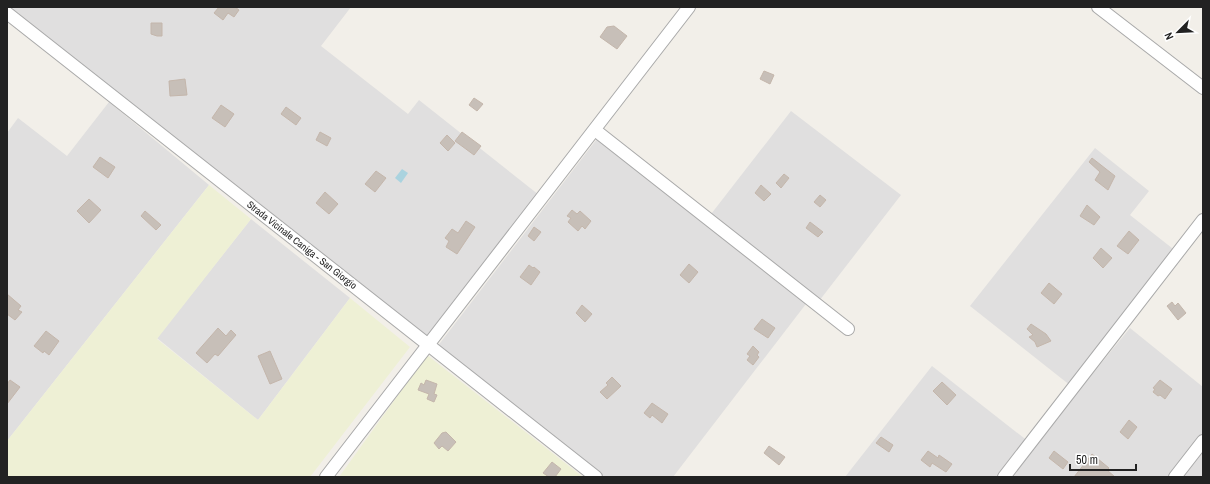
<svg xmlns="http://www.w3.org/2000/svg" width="1210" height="484" viewBox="0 0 1210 484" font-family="'Archivo Narrow',sans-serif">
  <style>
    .residential { fill: #e0dfdf }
    .farmland { fill: #eef0d5 }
    .water { fill: #aad3df }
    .building { fill: #c7bfb8; stroke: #c4b6ab }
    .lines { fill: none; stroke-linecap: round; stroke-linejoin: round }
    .minor-casing { stroke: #a9a9a9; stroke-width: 14 }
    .minor { stroke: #fff; stroke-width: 12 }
    .labels { text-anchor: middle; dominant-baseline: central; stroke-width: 3.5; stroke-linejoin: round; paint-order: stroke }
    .street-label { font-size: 10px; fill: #222; stroke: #fff }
  </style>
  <rect width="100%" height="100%" fill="#f2efe9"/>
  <!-- residential -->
  <g class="residential">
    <polygon points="10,7 351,7 321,46 408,114 419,100 539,195 427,337"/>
    <polygon points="109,102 209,185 7,441 7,133 18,118 67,156"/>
    <polygon points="791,111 901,195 816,305 809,300 673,477 604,477 437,347 600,135 708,218"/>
    <polygon points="1095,148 1149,191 1130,215 1177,252 1071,386 970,306"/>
    <polygon points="251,219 350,298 258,420 157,338"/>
    <polygon points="1130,328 1203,387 1203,477 1011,477 1061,412"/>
    <polygon points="932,366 1029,442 1002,477 845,477"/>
  </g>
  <!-- farmland -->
  <g class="farmland">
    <polygon points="209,185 251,219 157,339 258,420 350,298 410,347 310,477 7,477 7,441"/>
    <polygon points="427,355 583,477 339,477"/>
  </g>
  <!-- water -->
  <polygon class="water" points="402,169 408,173 401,183 395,178"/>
  <!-- building -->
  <g class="building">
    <polygon points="219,7 235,7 239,10 234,17 228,13 223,20 214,13"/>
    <polygon points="151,23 162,23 162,36 157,36 151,34"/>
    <polygon points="614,26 627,36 617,49 600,37 607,27"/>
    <polygon points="764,71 774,75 770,84 760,79"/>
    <polygon points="185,79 187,95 170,96 169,81"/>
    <polygon points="474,98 483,104 477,111 469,105"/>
    <polygon points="221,105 234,114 225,127 212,118"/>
    <polygon points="286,107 301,118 296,125 281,114"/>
    <polygon points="320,132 331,138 327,146 316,140"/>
    <polygon points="462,132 481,146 474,155 455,141"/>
    <polygon points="447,135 455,143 448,151 440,143"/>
    <polygon points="100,157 115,167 108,178 93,167"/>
    <polygon points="1092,158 1115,176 1108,190 1095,180 1100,172 1089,162"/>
    <polygon points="376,171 386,178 375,192 365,184"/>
    <polygon points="784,174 789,178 781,188 776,183"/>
    <polygon points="761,185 771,194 764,201 755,193"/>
    <polygon points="325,192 338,204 329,214 316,203"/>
    <polygon points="820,195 826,200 820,207 814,202"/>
    <polygon points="89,199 101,210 89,223 77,211"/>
    <polygon points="1087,205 1100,217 1094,225 1080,216"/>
    <polygon points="572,210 577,214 580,211 591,221 585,229 582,226 578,231 568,222 571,218 567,216"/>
    <polygon points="145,211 161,225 156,230 141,216"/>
    <polygon points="466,221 475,227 457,254 446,247 449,241 445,238 452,229 458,233"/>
    <polygon points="810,222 823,232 818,237 806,228"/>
    <polygon points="534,227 541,232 534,241 528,236"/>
    <polygon points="1129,231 1139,240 1128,254 1117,246"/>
    <polygon points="1101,248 1112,258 1103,268 1093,258"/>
    <polygon points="689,264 698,272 689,283 680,275"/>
    <polygon points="529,265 533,268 534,267 540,272 531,285 520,277"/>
    <polygon points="1049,283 1062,294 1054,304 1041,293"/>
    <polygon points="7,294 21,306 18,310 22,312 15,320 7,314"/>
    <polygon points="1172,302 1175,306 1178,303 1186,313 1178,320 1167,306"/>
    <polygon points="582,305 592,314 585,322 576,313"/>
    <polygon points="762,319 775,328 768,338 754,329"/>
    <polygon points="1031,324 1046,334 1051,341 1037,347 1035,342 1029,337 1033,335 1027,329"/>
    <polygon points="218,328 226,336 231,330 236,335 218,356 215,354 207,363 196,353"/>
    <polygon points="46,331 59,341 49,355 44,351 43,353 34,346"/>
    <polygon points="753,346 759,352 757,355 759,357 753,365 747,360 750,356 747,354"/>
    <polygon points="270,351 282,379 270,384 258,356"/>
    <polygon points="612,377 621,386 607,399 600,392 608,385 606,383"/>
    <polygon points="10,380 20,387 7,404 7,384"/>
    <polygon points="426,380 437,384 434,394 437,395 434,402 427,399 429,394 418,390 421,383 424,385"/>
    <polygon points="1160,380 1172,389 1165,399 1160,395 1158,396 1153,392 1155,389 1153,388"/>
    <polygon points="942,382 956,395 947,405 933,391"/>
    <polygon points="652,403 668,414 662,423 652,415 650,418 644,413"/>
    <polygon points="1129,420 1137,427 1128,439 1120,432"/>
    <polygon points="446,432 456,442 448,451 442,446 439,449 434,443 442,433"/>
    <polygon points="881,437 893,445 889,452 876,443"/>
    <polygon points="769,446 785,457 779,465 764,453"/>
    <polygon points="928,451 938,458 939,455 952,464 946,472 932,463 930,467 921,460"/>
    <polygon points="1054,451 1068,462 1063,469 1049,458"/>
    <polygon points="1092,454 1109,468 1107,470 1115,477 1074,477"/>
    <polygon points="552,462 561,469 555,477 549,477 543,473"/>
  </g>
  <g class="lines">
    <defs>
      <g id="minor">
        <polyline points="1098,7 1203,88"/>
        <polyline points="7,13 596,477"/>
        <polyline points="595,130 848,329"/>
        <polyline points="326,477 689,7"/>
        <polyline points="1004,477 1203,220"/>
        <polyline points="1175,477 1203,441"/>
      </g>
    </defs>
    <!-- minor casing -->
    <use href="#minor" class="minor-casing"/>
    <!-- minor -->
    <use href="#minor" class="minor"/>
  </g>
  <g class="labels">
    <!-- street labels -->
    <g class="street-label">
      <text transform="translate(302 245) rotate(38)">Strada Vicinale Caniga - San Giorgio</text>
    </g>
  </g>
  <!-- border -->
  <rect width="1210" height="484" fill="none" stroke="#222222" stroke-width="16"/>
  <!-- north arrow -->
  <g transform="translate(1178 32) rotate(246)" stroke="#ffffff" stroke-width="3" paint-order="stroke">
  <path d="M0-3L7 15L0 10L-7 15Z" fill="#222222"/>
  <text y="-6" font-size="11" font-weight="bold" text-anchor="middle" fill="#222222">N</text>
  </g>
  <!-- scale -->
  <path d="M1070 464v6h66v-6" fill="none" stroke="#222222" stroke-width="2"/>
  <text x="1076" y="464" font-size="12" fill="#222222" stroke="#ffffff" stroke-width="3" paint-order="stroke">50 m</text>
</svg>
